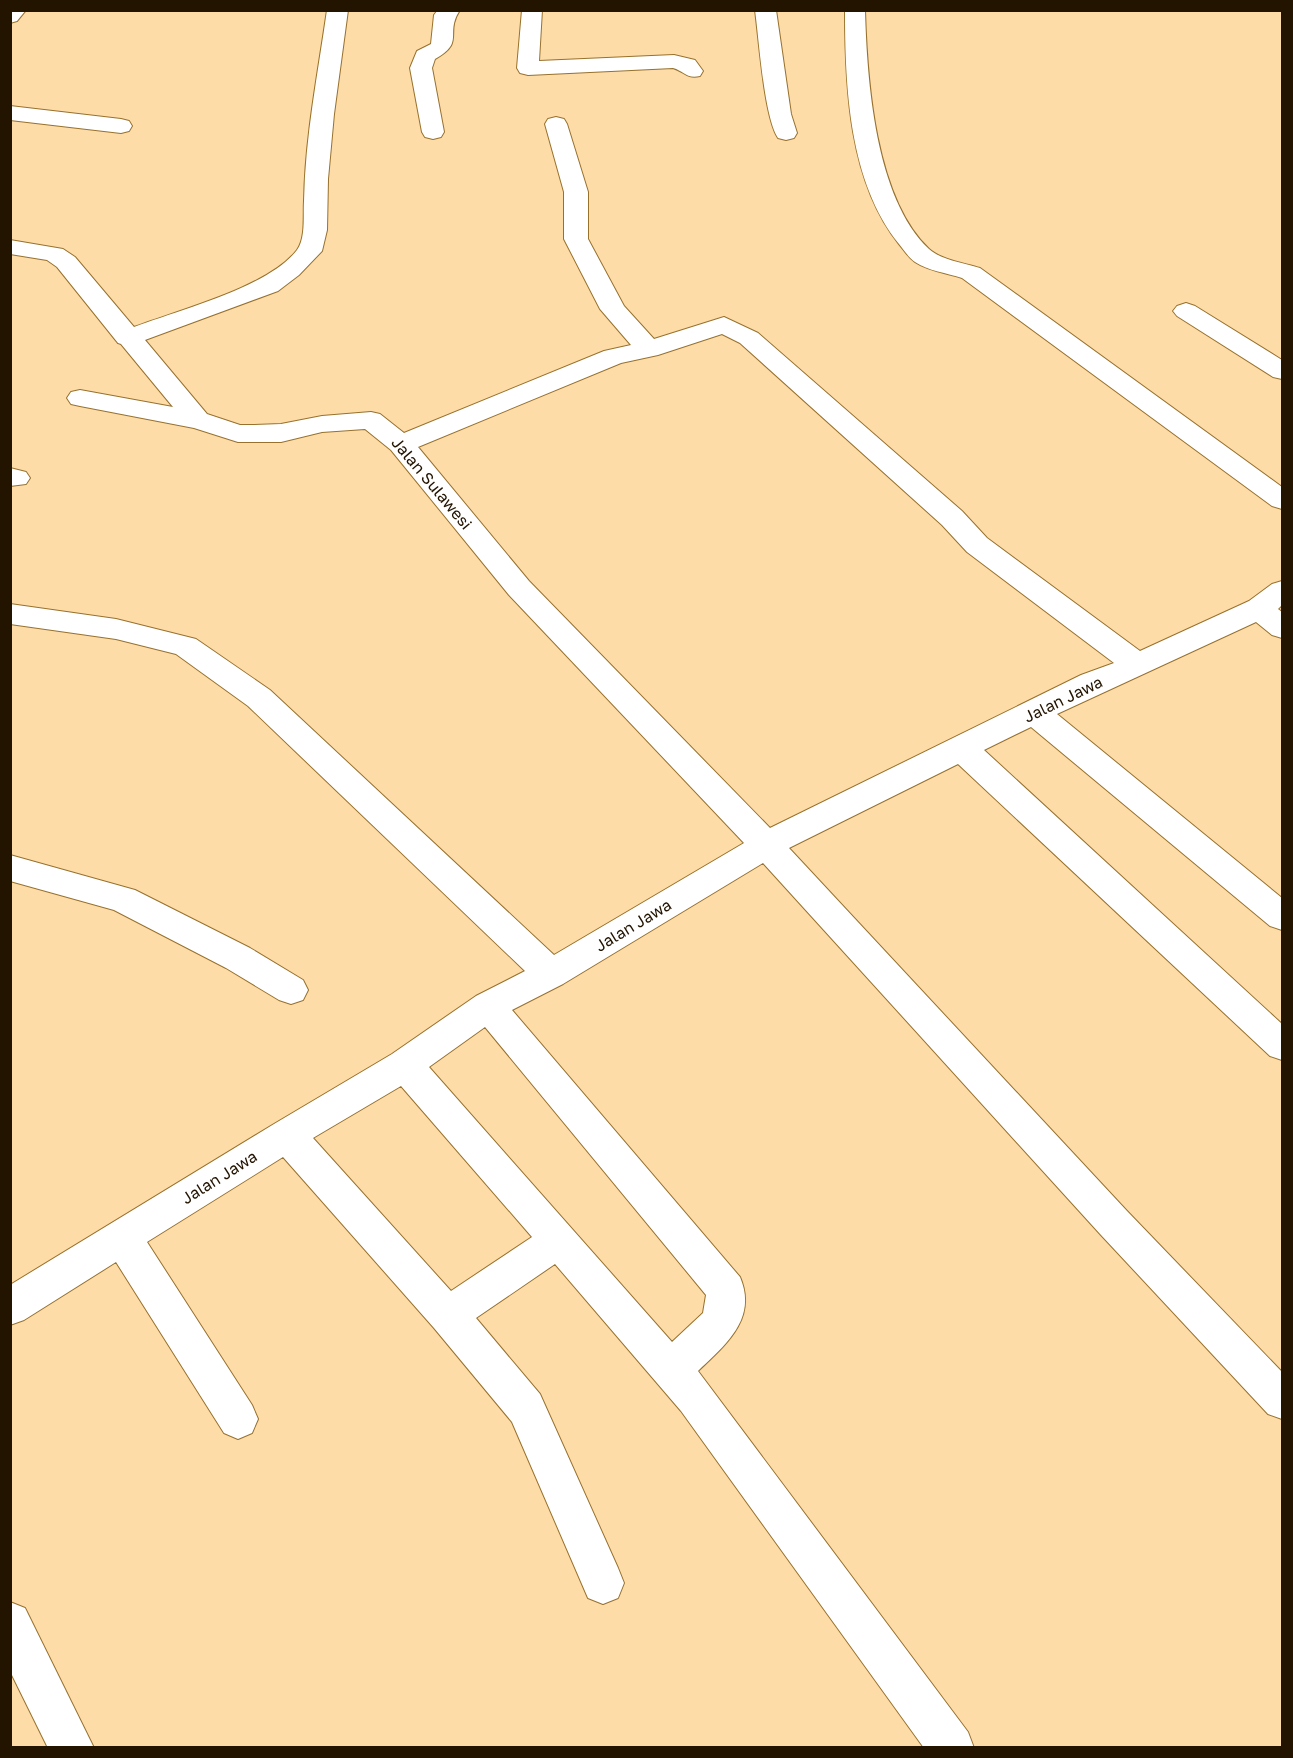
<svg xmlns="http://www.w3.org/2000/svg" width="1293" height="1758" viewBox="0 0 1293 1758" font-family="'Golos Text',sans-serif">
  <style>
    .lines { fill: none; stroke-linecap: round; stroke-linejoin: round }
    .minor-casing { stroke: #97712d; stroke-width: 2 }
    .minor { fill: #fff; fill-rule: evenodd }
    .labels { text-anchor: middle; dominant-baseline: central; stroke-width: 6; stroke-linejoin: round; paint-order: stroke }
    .street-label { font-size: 16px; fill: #231400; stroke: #fff }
  </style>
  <rect width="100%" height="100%" fill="#fedca7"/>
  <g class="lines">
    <defs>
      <g id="minor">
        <polygon points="10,10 26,10 17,21 10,23"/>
        <path d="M327 10H348L334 114 328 179 327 230 322 251 299 275 278 291 145 340 207 414 240 425H253L281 424 322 416 371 412 380 414 404 433 604 351 631 345 600 309 564 239V192L545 124 548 119 556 117 564 119 567 124 588 192V239L624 306 654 339 724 317 758 333 962 511 987 538 1140 651 1249 601 1272 584 1282 581V605L1278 609 1282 612V638L1272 635 1256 622 1057 714 1282 898V930L1270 926 1031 727 984 750 1282 1024V1060L1270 1056 958 764 789 848 1127 1211 1282 1372V1419L1268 1414 1101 1235 763 863 563 984 512 1010 740 1277C758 1319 725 1345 698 1371L968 1732 974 1748H924L681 1411 555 1264 476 1318 540 1394 618 1568 624 1583 618 1598 603 1604 588 1598 512 1422 434 1328 283 1157 147 1242 252 1405 258 1419 252 1433 238 1439 224 1433 116 1262 24 1320 10 1325V1285L274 1124 392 1054 476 996 525 971 248 706 176 654 116 639 10 624V604L116 619 196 639 270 690 554 955 744 843 509 595 391 450 365 429 322 432 281 442H238L194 428 80 406 71 404 67 398 71 392 80 390 173 407 121 344 118 343 57 267 47 260 10 254V240L63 249 75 257 134 327C179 310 269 287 297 250 306 238 303 215 304 201 305 137 318 73 327 10ZM722 334 740 343 942 525 967 552 1114 663 1081 675 770 828 529 581 418 447 621 363 658 355ZM485 1027 706 1295 703 1313 672 1342 429 1067ZM401 1086 532 1237 451 1291 313 1138Z"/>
        <path d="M460 10C444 34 466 42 435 59L432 68 444 132 441 137 433 139 425 137 422 132 410 68 417 51 431 44 434 15 437 11Z"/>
        <path d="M522 10H542L539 61 674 55 695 60 703 71 700 76C686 79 684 71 673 68L528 75 520 73 517 68Z"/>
        <path d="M755 10H776L791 114 797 133 794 138 786 140 778 138C764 117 759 39 755 10Z"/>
        <path d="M845 10H865C867 80 875 198 929 249 941 260 964 263 980 268L1282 487V509L1272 506 962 278C947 273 928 271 915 262 908 257 904 250 899 244 849 182 845 87 845 10Z"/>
        <polygon points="10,106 121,119 129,121 132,126 129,131 121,133 10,120"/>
        <polygon points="1186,303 1195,306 1282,360 1282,379 1273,377 1177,316 1173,311 1177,306"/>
        <polygon points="10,468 26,472 30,478 26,484 10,486"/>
        <polygon points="10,855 135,890 250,948 303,980 308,990 303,1000 291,1004 279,1000 226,968 114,910 10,881"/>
        <polygon points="10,1602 25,1608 94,1748 48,1748 10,1671"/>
      </g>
    </defs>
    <!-- minor casing -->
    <use href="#minor" class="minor-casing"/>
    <!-- minor -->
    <use href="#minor" class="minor"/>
  </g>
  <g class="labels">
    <!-- street labels -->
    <g class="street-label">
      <text transform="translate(432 483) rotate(50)">Jalan Sulawesi</text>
      <text transform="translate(1063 699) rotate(-26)">Jalan Jawa</text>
      <text transform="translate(633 925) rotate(-31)">Jalan Jawa</text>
      <text transform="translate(219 1177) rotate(-32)">Jalan Jawa</text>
    </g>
  </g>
  <!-- border -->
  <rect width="1293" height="1758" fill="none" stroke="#231400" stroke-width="24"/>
</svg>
